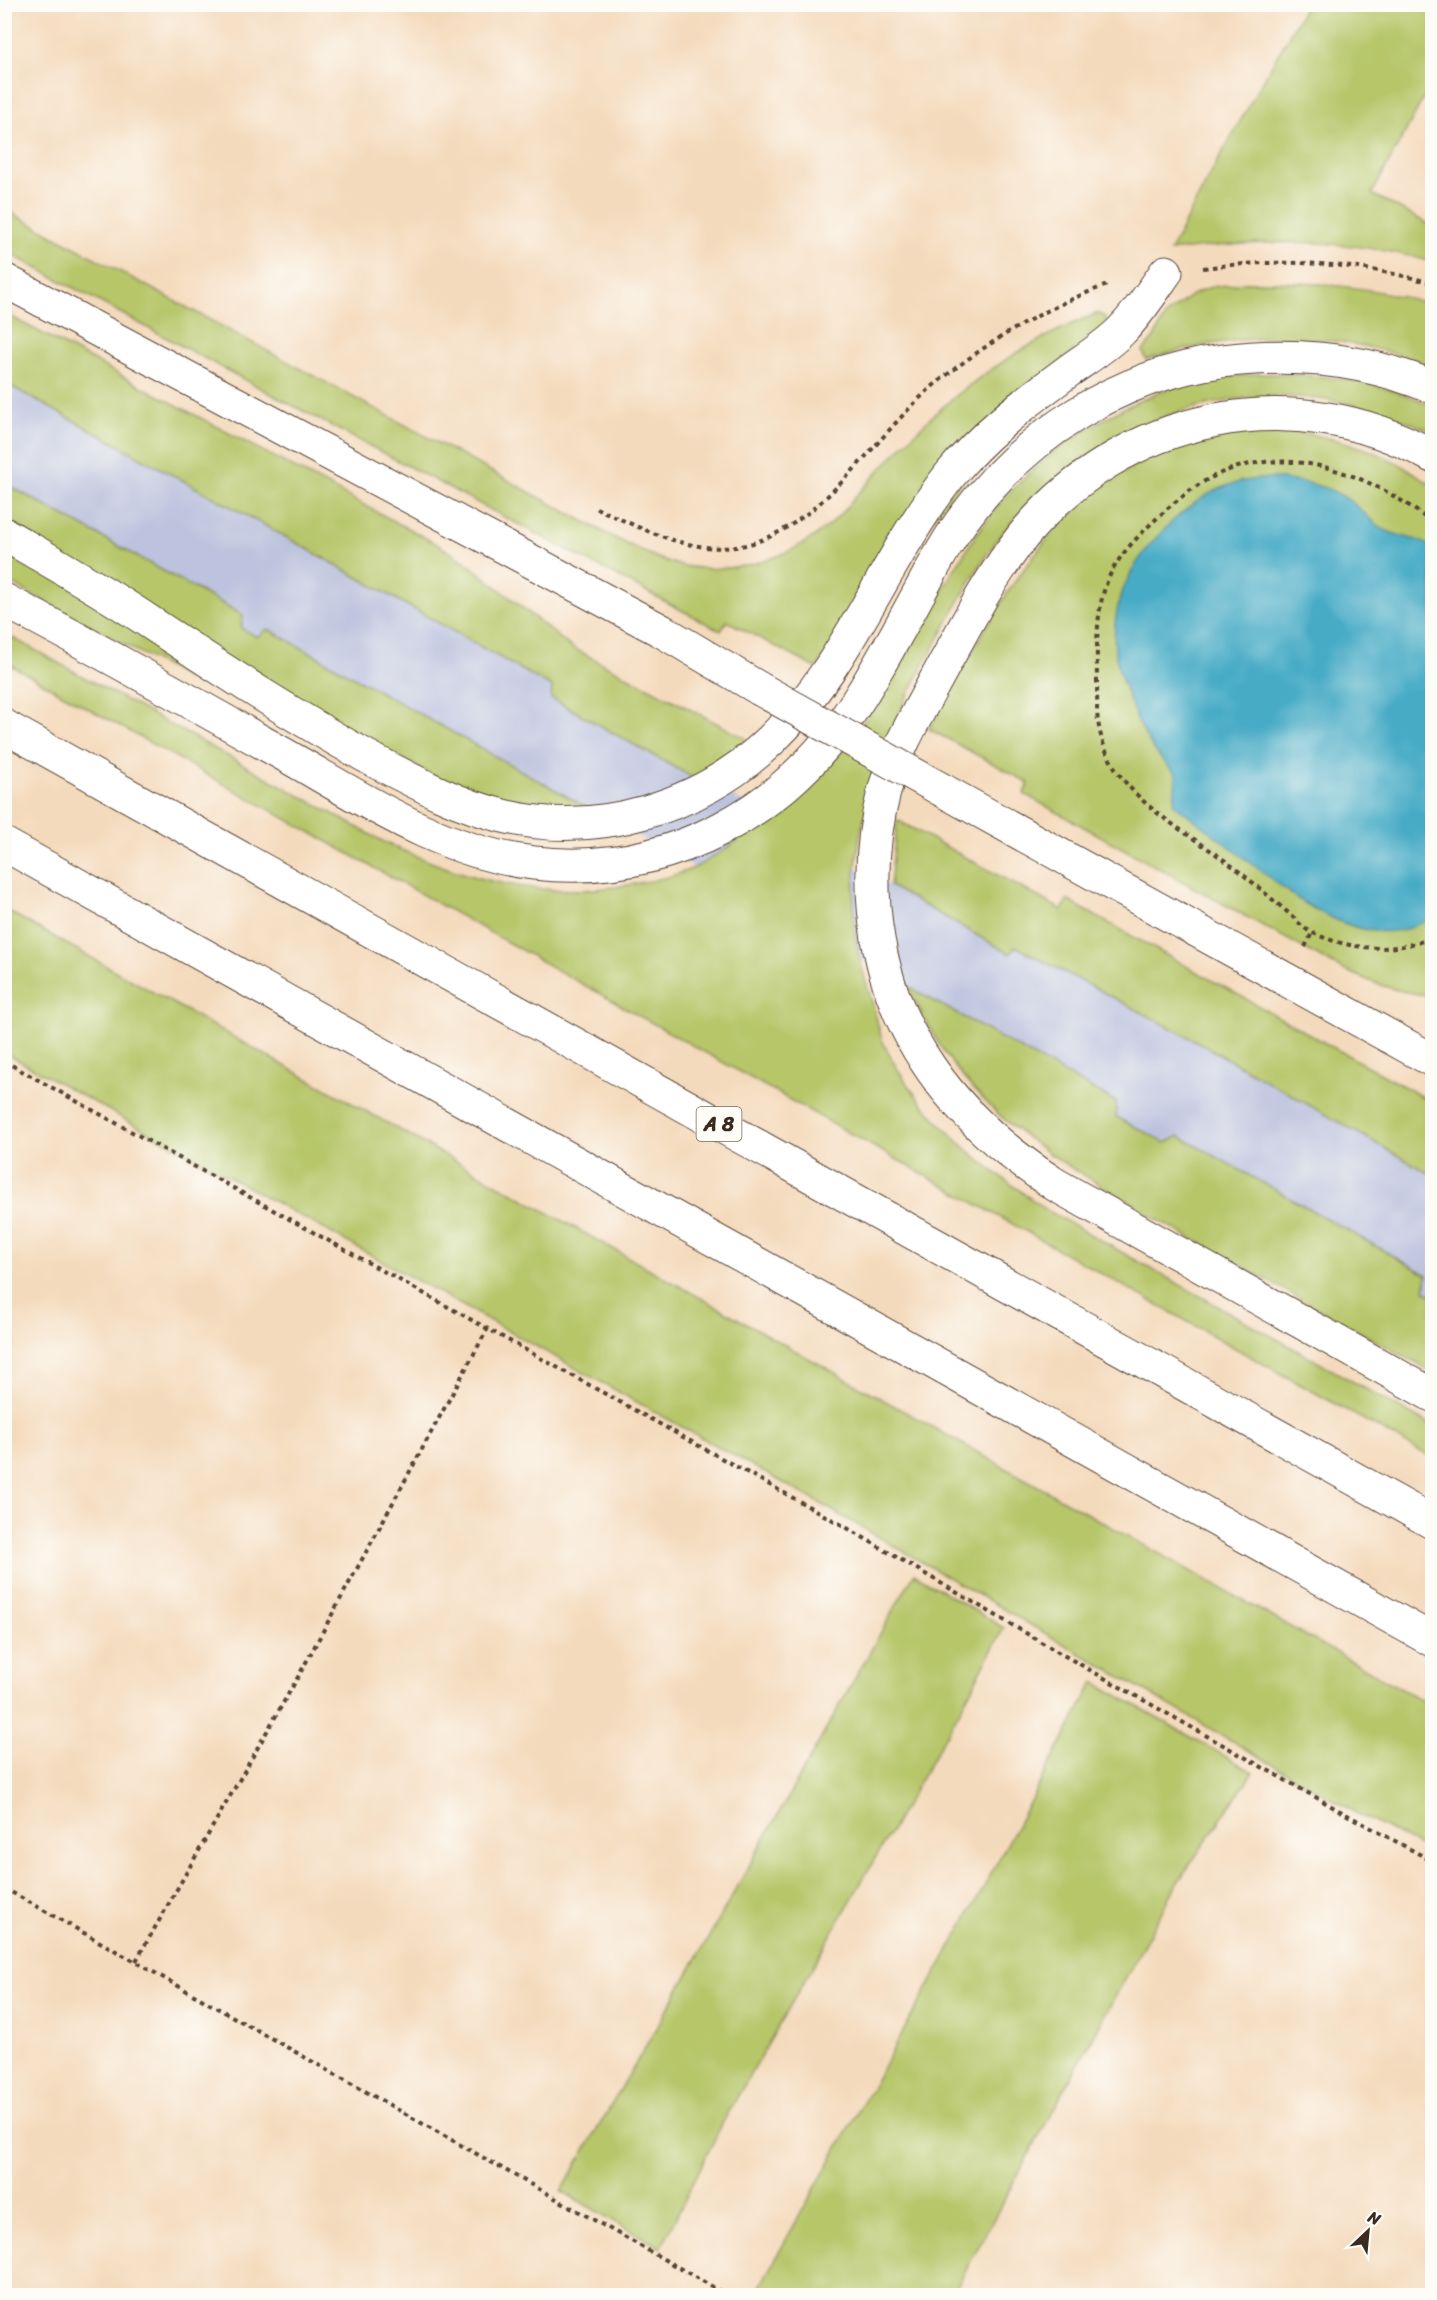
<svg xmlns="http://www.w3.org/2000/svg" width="1437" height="2300" viewBox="0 0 1437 2300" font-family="Sriracha,sans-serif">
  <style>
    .industrial { fill: #bdc3de }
    .green { fill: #b6c669; stroke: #787844; stroke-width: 1.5 }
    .water { fill: #46abc6; stroke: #406a72; stroke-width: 1.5 }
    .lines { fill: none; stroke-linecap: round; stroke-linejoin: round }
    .minor-casing { stroke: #574436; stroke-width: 35 }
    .major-casing { stroke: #574436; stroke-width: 35 }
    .highway-casing { stroke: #574436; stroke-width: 35 }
    .path { stroke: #574436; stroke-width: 4; stroke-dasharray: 4.5 4.5; stroke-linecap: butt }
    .minor { stroke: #fff; stroke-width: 33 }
    .major { stroke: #fff; stroke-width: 33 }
    .highway { stroke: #fff; stroke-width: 33 }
    .major-bridge-casing { stroke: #574436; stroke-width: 35; stroke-linecap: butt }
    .major-bridge { stroke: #fff; stroke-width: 33 }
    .labels { text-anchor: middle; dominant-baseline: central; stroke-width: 4.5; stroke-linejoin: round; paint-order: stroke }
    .shield { fill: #fdfcf7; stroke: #75695f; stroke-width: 1.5 }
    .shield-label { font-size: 20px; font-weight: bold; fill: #3b2a1e }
  </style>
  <rect width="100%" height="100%" fill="#fdfcf7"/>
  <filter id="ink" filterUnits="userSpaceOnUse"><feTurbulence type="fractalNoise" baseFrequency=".0167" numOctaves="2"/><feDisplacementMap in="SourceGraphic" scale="12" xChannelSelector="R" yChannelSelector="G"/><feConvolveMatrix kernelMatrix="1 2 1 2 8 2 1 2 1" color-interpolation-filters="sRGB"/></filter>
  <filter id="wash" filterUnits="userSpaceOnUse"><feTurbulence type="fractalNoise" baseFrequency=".008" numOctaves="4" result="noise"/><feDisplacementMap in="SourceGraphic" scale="24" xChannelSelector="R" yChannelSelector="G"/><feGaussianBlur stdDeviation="1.35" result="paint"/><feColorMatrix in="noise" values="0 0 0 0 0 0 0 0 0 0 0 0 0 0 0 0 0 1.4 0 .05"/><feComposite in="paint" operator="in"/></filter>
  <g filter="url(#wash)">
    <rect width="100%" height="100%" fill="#f4dabc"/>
    <!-- industrial -->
    <polygon class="industrial" points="4,383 304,547 552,688 552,698 700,778 981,938 1014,946 1198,1042 1432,1175 1432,1295 1425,1291 1427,1275 1179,1137 1166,1143 1116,1117 1115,1102 268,630 257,637 241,628 242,615 5,483"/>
    <!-- green -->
    <g class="green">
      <path d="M1306 5H1432V82L1372 194 1432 226V262C1343 236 1261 240 1170 251L1217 162Z"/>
      <path d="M4 209 613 537C632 546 651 557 672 563 726 578 787 561 829 525 840 516 848 505 857 495 883 467 908 438 936 413 984 370 1039 336 1098 313L1105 317 1107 322 1104 327 1049 371 816 668 727 621 721 631 271 394 5 251Z"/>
      <path d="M1253 282C1313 282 1375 286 1432 305V366C1335 330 1245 329 1146 360L1143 351 1153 339 1166 315 1192 295 1211 287Z"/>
      <polygon points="4,313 435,543 466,562 571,647 751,741 697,780 551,698 552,687 304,547 5,383"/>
      <path d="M1257 374C1318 374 1377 379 1432 406V432C1284 360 1119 401 1011 523 979 559 958 605 934 647 922 669 908 691 899 715 891 735 886 755 879 775 873 795 864 816 860 836 855 866 852 901 855 931 857 957 866 981 873 1005 877 1017 878 1031 883 1042 918 1117 984 1167 1050 1212L1432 1426V1458L5 662 4 633 384 842C467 881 542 901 634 884 655 880 677 876 696 867 717 856 737 841 757 827 788 806 818 782 841 752 894 686 929 607 975 536 1015 479 1062 440 1124 408 1139 401 1155 393 1171 388 1199 380 1228 377 1257 374Z"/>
      <path d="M1280 430C1334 436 1390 451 1432 486V995C1398 994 1367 981 1336 966L1024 794 1029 783 929 729C1002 600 1061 463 1225 435 1243 432 1262 432 1280 430Z"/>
      <polygon points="4,483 243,615 241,628 257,637 268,629 593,811 553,813 456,788 219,659 200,685 5,580"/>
      <polygon points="897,820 1062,910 1067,900 1432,1102 1432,1175 1198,1042 1015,946 1010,954 890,886"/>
      <polygon points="4,909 1432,1706 1432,1852 1358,1814 816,1501 5,1053"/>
      <path d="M909 987 1116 1102V1117L1166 1143 1179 1136 1427 1275 1425 1291 1432 1295V1372L1138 1209 1136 1205C1030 1146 960 1103 909 987Z"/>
      <polygon points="914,1574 1004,1628 952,1725 723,2122 661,2248 561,2191 688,1974"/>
      <polygon points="1094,1682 1253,1772 1178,1882 952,2295 755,2295 977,1900"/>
    </g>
    <!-- water -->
    <path class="water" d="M1270 478C1299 481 1329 484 1353 503 1363 511 1374 524 1385 530 1400 538 1418 537 1432 547V917C1387 948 1336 924 1295 897L1174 804 1176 774C1153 753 1141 731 1130 702 1124 685 1116 667 1115 649 1110 596 1138 552 1176 518 1207 491 1229 480 1270 478Z"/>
  </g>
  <g filter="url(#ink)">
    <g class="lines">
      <defs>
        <path id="minor" d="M4 534C54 563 104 591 151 623 224 671 296 718 373 760 415 782 457 805 503 816 597 839 702 807 771 740 849 665 884 559 950 475 983 434 1025 403 1067 372 1085 359 1105 347 1121 331 1138 314 1152 292 1166 272"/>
        <g id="major">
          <polyline points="4,280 662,631 760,689"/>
          <polyline points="944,791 1432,1060"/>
        </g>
        <g id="highway">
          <path d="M1432 456C1294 378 1122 413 1022 537 992 575 969 619 946 661 924 703 896 746 884 792 874 829 871 869 874 907 884 1031 953 1119 1056 1185L1432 1395"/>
          <path d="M4 600C96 648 186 699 276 750 357 795 440 853 534 863 670 878 789 811 860 697 883 660 903 622 924 584 936 562 948 539 964 518 1025 435 1119 375 1222 361 1293 352 1366 359 1432 387"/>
          <polyline points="4,726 1432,1522"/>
          <polyline points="4,844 1432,1640"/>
        </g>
      </defs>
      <!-- minor casing -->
      <use href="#minor" class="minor-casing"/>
      <!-- major casing -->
      <use href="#major" class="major-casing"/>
      <!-- highway casing -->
      <use href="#highway" class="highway-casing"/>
      <!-- path -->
      <g class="path">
        <path d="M1203 268C1282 258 1355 262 1432 283"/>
        <path d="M596 508C639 527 686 553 735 547 818 535 873 437 933 386 985 343 1047 306 1110 284"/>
        <path d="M1432 523C1378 478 1296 444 1226 471 1199 481 1175 501 1155 520 1136 538 1114 560 1106 585 1093 619 1098 674 1097 711 1102 794 1179 824 1236 869 1255 884 1273 900 1292 916 1298 922 1305 930 1313 933 1350 950 1395 954 1432 937"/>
        <polyline points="1305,947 1312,933"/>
        <polyline points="4,1061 842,1525 1058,1652 1349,1816 1432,1861"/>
        <polyline points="4,1888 729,2296"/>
        <polyline points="136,1961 298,1677 488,1328"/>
      </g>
      <!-- minor -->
      <use href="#minor" class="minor"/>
      <!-- major -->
      <use href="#major" class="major"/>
      <!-- highway -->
      <use href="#highway" class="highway"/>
      <defs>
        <polyline id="major-bridge" points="760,689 944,791"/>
      </defs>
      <!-- major-bridge casing -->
      <use href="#major-bridge" class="major-bridge-casing"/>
      <!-- major-bridge -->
      <use href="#major-bridge" class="major-bridge"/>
    </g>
  </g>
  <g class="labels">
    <!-- shield labels -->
    <rect class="shield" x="696.5" y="1107" width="45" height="34" rx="4.5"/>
    <g class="shield-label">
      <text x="719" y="1124">A 8</text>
    </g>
  </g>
  <!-- margin -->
  <rect width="1437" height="2300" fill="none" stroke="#fdfcf7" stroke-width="24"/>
  <!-- north arrow -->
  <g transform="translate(1368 2231) rotate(26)" stroke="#fdfcf7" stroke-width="4.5" paint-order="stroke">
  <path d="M0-4.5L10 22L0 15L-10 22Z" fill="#3b2a1e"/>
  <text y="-9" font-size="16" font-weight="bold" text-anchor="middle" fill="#3b2a1e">N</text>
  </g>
</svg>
